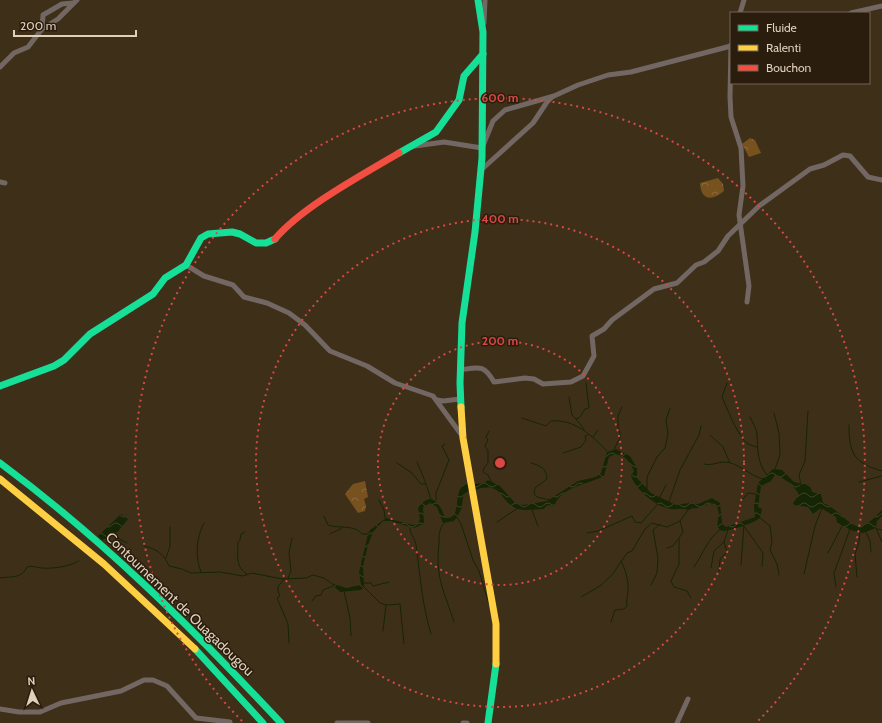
<svg xmlns="http://www.w3.org/2000/svg" width="882" height="723" viewBox="0 0 882 723" font-family="Cabin,sans-serif">
  <style>
    .forest { fill: url(#forest-crowns) }
    .water { fill: url(#water-waves) }
    .lines { fill: none; stroke-linecap: round; stroke-linejoin: round }
    .stream { stroke: #162504; stroke-width: 1 }
    .street { stroke: #726762; stroke-width: 5 }
    .fast { stroke: #16e098; stroke-width: 7 }
    .slow { stroke: #ffcf43; stroke-width: 7 }
    .jam { stroke: #f24e42; stroke-width: 7 }
    .ring { fill: none; stroke: #d84945; stroke-width: 2; stroke-dasharray: 2 4 }
    .labels { text-anchor: middle; dominant-baseline: central; stroke-width: 3; stroke-linejoin: round; paint-order: stroke }
    .street-label { font-size: 14px; fill: #e0cfbb; stroke: #2a1d0e }
    .centre { fill: #d84945; stroke: #2a1d0e; stroke-width: 2 }
    .ring-label { font-size: 12px; text-anchor: middle; font-weight: bold; fill: #d84945; stroke: #2a1d0e; stroke-width: 3; stroke-linejoin: round; paint-order: stroke }
  </style>
  <defs>
    <pattern id="forest-crowns" width="20" height="18" patternUnits="userSpaceOnUse"><rect width="20" height="18" fill="#77521f"/><path d="M2 6a3 3 0 1 1 6 0M12 15a3 3 0 1 1 6 0" fill="none" stroke="#8a6a3e"/></pattern>
    <pattern id="water-waves" width="16" height="10" patternUnits="userSpaceOnUse"><rect width="16" height="10" fill="#162504"/><path d="M0 5q4-4 8 0t8 0" fill="none" stroke="#384427"/></pattern>
  </defs>
  <rect width="100%" height="100%" fill="#3e2f19"/>
  <!-- forest -->
  <g class="forest">
    <polygon points="750,138 755,140 761,153 749,157 742,144"/>
    <path d="M718 178 723 184 724 191C712 201 701 201 700 183Z"/>
    <polygon points="365,481 368,497 364,499 366,506 365,511 358,513 345,494 353,484"/>
  </g>
  <!-- water -->
  <g class="water">
    <path d="M616 449 630 456 637 468V478L651 493 676 505 689 503 698 504 712 498 720 503 722 524 726 527 755 517 754 506 758 483 773 469 782 470 794 482 810 485 812 492 821 494 823 503C853 516 851 544 882 510V516L877 521 876 528 863 533 851 530 837 523 836 517 821 508 813 514 808 507 794 505 793 503 799 495C797 488 782 476 775 475L771 481 761 486 758 507 762 509 760 518C752 524 732 530 722 531L717 527 719 513 716 504C706 501 701 510 693 508L689 510C683 508 677 510 671 509 656 507 636 490 631 476L634 471C630 461 621 449 609 457L604 476C589 484 563 486 555 504L546 506 544 509C536 509 526 511 518 509 499 503 504 480 475 490L474 484 484 483 488 480 500 486 516 504 523 505 547 501 578 481 596 477 601 473 607 452Z"/>
    <path d="M466 484 471 485V490C462 493 463 498 462 506 461 511 457 517 454 521L443 523 437 507 430 503 423 507 424 522 423 524 414 528 391 521H383L373 532 368 545 363 566 364 586 361 590 340 592 331 583 346 588 361 585 359 572 368 534 370 530 386 518 413 525 418 524 420 519 418 508C431 490 440 503 445 518 464 520 451 489 466 484Z"/>
    <polygon points="121,514 128,519 116,534 102,540 98,536"/>
  </g>
  <g class="lines">
    <!-- stream -->
    <g class="stream">
      <path d="M727 383 722 397C727 408 738 437 748 444 750 445 754 446 757 447"/>
      <polyline points="569,397 572,415 576,419"/>
      <polyline points="774,413 779,433 780,455 775,469"/>
      <path d="M750 417C753 423 757 430 757 435 758 450 757 463 767 475"/>
      <path d="M522 418 546 426 551 421C575 419 591 435 607 451"/>
      <path d="M849 425C849 454 854 463 882 471"/>
      <polyline points="584,429 576,419 580,417 585,409 589,408 586,383"/>
      <polyline points="489,431 486,437 488,440 485,446 488,451 488,463 484,468 483,472 488,475 492,483"/>
      <polyline points="710,435 723,447 730,463"/>
      <polyline points="593,437 598,430"/>
      <polyline points="614,449 620,438 620,432 618,428 618,416 622,407"/>
      <polyline points="563,453 581,447 586,440 585,436 588,435"/>
      <path d="M417 462C423 475 427 486 431 500"/>
      <polyline points="397,463 412,473 421,484 425,484"/>
      <path d="M531 463C541 466 546 468 547 479L535 488 534 494 537 497 550 500"/>
      <path d="M704 464C712 466 718 462 725 462 737 462 750 476 763 479"/>
      <polyline points="859,482 882,476"/>
      <polyline points="801,485 799,475 805,461 808,411"/>
      <polyline points="647,489 647,477 657,457 665,448 668,434 666,420 670,408"/>
      <polyline points="660,497 666,485"/>
      <polyline points="743,499 748,493 756,494"/>
      <polyline points="379,500 384,510 385,518"/>
      <polyline points="436,500 436,493 449,460 442,446 445,444"/>
      <polyline points="669,502 680,470 699,435 701,426"/>
      <polyline points="532,510 538,526"/>
      <path d="M324 516 328 525C338 529 355 524 362 534H368"/>
      <polyline points="456,516 461,524 473,560 479,571 489,604"/>
      <polyline points="759,517 770,526 772,542 770,550 777,564 779,575"/>
      <polyline points="680,521 683,532 679,538 679,564 671,581 674,587 687,591 691,598"/>
      <polyline points="497,522 518,508"/>
      <path d="M444 523C439 529 439 535 439 543 435 578 444 590 454 622"/>
      <polyline points="744,526 763,553 762,566"/>
      <path d="M410 528C410 535 415 538 416 545 420 574 422 605 431 634"/>
      <polyline points="876,528 882,542"/>
      <polyline points="877,529 882,530"/>
      <path d="M245 532 241 534 240 540 238 542C238 553 235 568 247 574"/>
      <polyline points="866,532 870,541 871,552"/>
      <polyline points="587,533 598,531 632,516 635,522 641,523 658,504"/>
      <polyline points="330,534 342,528"/>
      <polyline points="112,535 127,543"/>
      <path d="M144 546C157 549 164 554 169 566L182 569 191 573 220 572 243 576 252 573 282 579 306 578 313 575 324 578 331 583"/>
      <polyline points="667,548 673,546 678,539"/>
      <polyline points="828,553 842,526"/>
      <polyline points="166,558 170,546 170,527"/>
      <polyline points="741,565 744,524"/>
      <path d="M694 567C703 554 708 538 721 529"/>
      <polyline points="711,568 714,551 724,542 728,530"/>
      <path d="M201 572C195 558 196 537 204 523"/>
      <polyline points="719,572 720,559 727,552 724,542"/>
      <polyline points="804,574 815,526 822,508"/>
      <polyline points="857,577 855,554 859,542 860,531"/>
      <path d="M0 578C12 576 21 579 27 567 33 565 37 568 43 568 54 569 70 566 79 561"/>
      <polyline points="288,578 291,571 289,553 292,538"/>
      <polyline points="284,579 278,587 278,591 280,596 277,598 288,624 289,643"/>
      <polyline points="364,583 371,583 373,586 389,582"/>
      <polyline points="651,585 657,573 658,558 653,530 660,524"/>
      <polyline points="363,586 380,603 386,605 383,631"/>
      <polyline points="836,587 834,573 850,529"/>
      <polyline points="344,591 350,618 351,636"/>
      <polyline points="581,597 600,586 612,575 627,553 632,551 645,529 652,523 667,527 680,521 688,510"/>
      <polyline points="312,601 316,596 321,595 323,590 333,586"/>
      <polyline points="386,605 400,604 404,644"/>
      <path d="M611 622 615 610 624 609 627 606C626 598 628 597 628 590 629 582 625 568 621 561"/>
    </g>
    <!-- street -->
    <g class="street">
      <polyline points="740,13 744,0"/>
      <polyline points="851,13 882,6"/>
      <polyline points="484,23 485,0"/>
      <polyline points="42,29 43,15 62,4 73,3"/>
      <polyline points="731,45 730,97 731,117 741,148 743,186 739,215 749,286 747,302"/>
      <polyline points="0,67 14,53 28,47 42,29 58,19 77,0"/>
      <polyline points="415,146 444,142 482,148 493,121 505,110 554,96 578,85 608,75 631,72 731,46"/>
      <polyline points="481,170 533,123 547,102 551,98"/>
      <polyline points="0,182 5,183"/>
      <polyline points="186,265 204,276 233,285 244,297 267,303 289,313 305,325 330,351 367,366 395,383 433,396 463,437"/>
      <path d="M460 370C479 367 484 364 494 382L525 378 534 379 543 384 571 382 583 376 594 356 592 336 604 329 612 320 654 289 677 283 696 265 704 262 718 251 728 236 759 206 810 169 824 165 843 155 850 156 868 177 882 180"/>
      <polyline points="437,400 443,401 460,399"/>
      <polyline points="0,709 19,712 40,712 61,703 121,691 144,680 153,680 167,686 196,718 230,722"/>
      <polyline points="337,723 368,723"/>
      <polyline points="463,723 467,723"/>
      <polyline points="677,723 688,699"/>
    </g>
    <!-- fast -->
    <g class="fast">
      <polyline points="399,153 436,132 459,100 464,76 483,54"/>
      <polyline points="0,386 54,366 64,360 90,334 153,294 165,278 186,265 201,238 208,234 232,232 240,234 256,243 266,243 275,239"/>
      <polyline points="461,407 460,383 462,323 475,232 482,158 483,32 478,0"/>
      <path d="M0 463C104 540 193 629 281 723"/>
      <polyline points="195,649 263,723"/>
      <polyline points="488,723 496,664"/>
    </g>
    <!-- slow -->
    <g class="slow">
      <polyline points="461,407 463,438 496,624 496,664"/>
      <polyline points="0,479 104,564 195,649"/>
    </g>
    <!-- jam -->
    <path class="jam" d="M275 239C302 207 362 175 399 153"/>
  </g>
  <!-- distance rings -->
  <g class="ring">
    <circle cx="500" cy="463" r="122"/>
    <circle cx="500" cy="463" r="244"/>
    <path d="M242 721A365 365 0 1 1 758 721"/>
  </g>
  <g class="labels">
    <!-- street labels -->
    <g class="street-label">
      <text transform="translate(180 604) rotate(44)">Contournement de Ouagadougou</text>
    </g>
  </g>
  <circle cx="500" cy="463" r="6" class="centre"/>
  <g class="ring-label">
    <text x="500" y="102">600 m</text>
    <text x="500" y="223">400 m</text>
    <text x="500" y="345">200 m</text>
  </g>
  <!-- legend -->
  <rect x="730" y="12" width="140" height="72" fill="#2a1d0e" stroke="#736453"/>
  <rect x="738" y="25" width="20" height="6" fill="#16e098" stroke="#736453"/>
  <text x="766" y="32" font-size="12" fill="#e0cfbb">Fluide</text>
  <rect x="738" y="45" width="20" height="6" fill="#ffcf43" stroke="#736453"/>
  <text x="766" y="52" font-size="12" fill="#e0cfbb">Ralenti</text>
  <rect x="738" y="65" width="20" height="6" fill="#f24e42" stroke="#736453"/>
  <text x="766" y="72" font-size="12" fill="#e0cfbb">Bouchon</text>
  <!-- north arrow -->
  <g transform="translate(32 691) rotate(356)" stroke="#2a1d0e" stroke-width="3" paint-order="stroke">
  <path d="M0-3L7 15L0 10L-7 15Z" fill="#e0cfbb"/>
  <text y="-6" font-size="11" font-weight="bold" text-anchor="middle" fill="#e0cfbb">N</text>
  </g>
  <!-- scale -->
  <path d="M14 30v6h122v-6" fill="none" stroke="#e0cfbb" stroke-width="2"/>
  <text x="20" y="30" font-size="12" fill="#e0cfbb" stroke="#2a1d0e" stroke-width="3" paint-order="stroke">200 m</text>
</svg>
